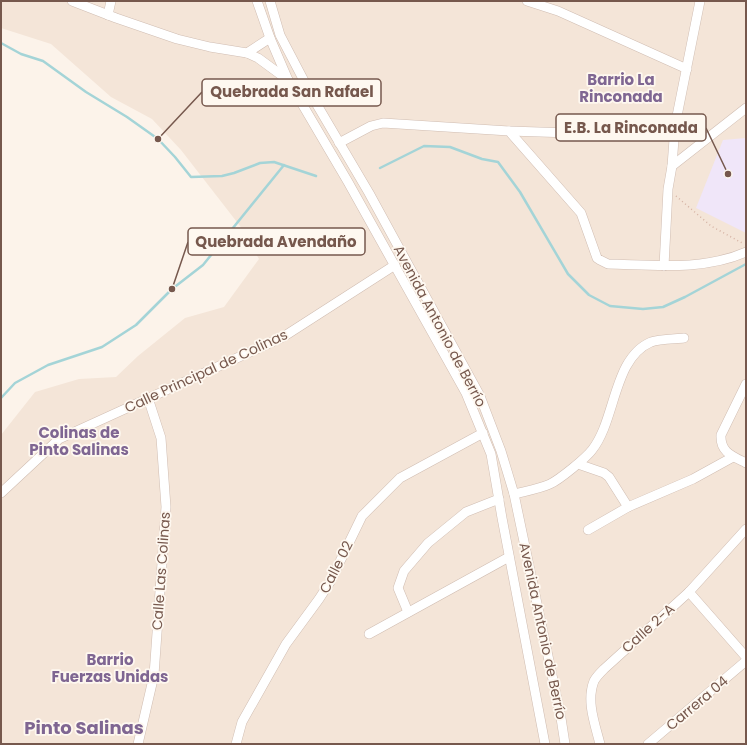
<svg xmlns="http://www.w3.org/2000/svg" width="747" height="745" viewBox="0 0 747 745" font-family="Poppins,sans-serif">
  <style>
    .residential { fill: #f4e5d8 }
    .education { fill: #f0e6f9 }
    .lines { fill: none; stroke-linecap: round; stroke-linejoin: round }
    .stream { stroke: #a4d4d7; stroke-width: 2.5 }
    .minor-casing { stroke: #d0bdb2; stroke-width: 10 }
    .path { stroke: #d6b3a4; stroke-width: 1.5; stroke-dasharray: 1 3; stroke-linecap: butt }
    .minor { stroke: #fff; stroke-width: 9 }
    .labels { text-anchor: middle; dominant-baseline: central; stroke-width: 3.5; stroke-linejoin: round; paint-order: stroke }
    .street-label { font-size: 14px; fill: #76584d; stroke: #fef8f0 }
    .neighbourhood-label { font-size: 15px; font-weight: bold; fill: #7f6692; stroke: #fef8f0 }
    .district-label { font-size: 18px; font-weight: bold; fill: #7f6692; stroke: #fef8f0 }
    .leader { fill: none; stroke: #76584d; stroke-width: 1.5 }
    .callout-dot { fill: #76584d; stroke: #fef8f0; stroke-width: 1.5 }
    .callout { fill: #fef8f0; stroke: #76584d; stroke-width: 1.5 }
    .callout-label { font-size: 15px; text-anchor: middle; font-weight: bold; fill: #76584d }
  </style>
  <rect width="100%" height="100%" fill="#fcf3ea"/>
  <!-- residential -->
  <polygon class="residential" points="1,1 746,1 746,744 1,744 1,435 35,392 79,379 116,377 138,356 185,318 224,307 259,259 240,226 181,150 152,119 111,97 51,44 1,28"/>
  <!-- education -->
  <polygon class="education" points="746,138 746,233 696,208 723,140"/>
  <g class="lines">
    <!-- stream -->
    <g class="stream">
      <polyline points="1,43 21,54 43,61 86,92 127,117 158,139 175,157 191,177 222,176 234,173 260,163 274,162 316,176"/>
      <polyline points="380,168 424,146 450,147 482,159 498,162 520,192 568,274 589,295 610,306 643,309 663,307 685,297 746,264"/>
      <polyline points="1,398 15,383 48,365 102,347 136,325 172,289 203,265 284,165"/>
    </g>
    <defs>
      <g id="minor">
        <polyline points="72,1 116,18 177,39 210,47 247,53 258,58 288,80"/>
        <polyline points="257,1 270,38 288,80 348,182 466,393 491,454 502,518 545,744"/>
        <polyline points="270,1 280,35 313,98 369,193 480,396 501,451 514,494 561,718 565,744"/>
        <polyline points="527,1 558,11 687,69"/>
        <polyline points="108,15 111,1"/>
        <polyline points="247,53 270,38"/>
        <polyline points="509,131 601,134 675,126"/>
        <path d="M339 143 371 126 383 123 509 131 581 213 597 258 600 260 608 264C654 265 703 271 746 252"/>
        <polyline points="672,166 746,108"/>
        <polyline points="664,266 668,189 672,166 675,126 700,1"/>
        <path d="M746 384 721 435C720 452 732 456 746 463"/>
        <polyline points="578,464 604,473 609,477 628,507"/>
        <polyline points="1,493 59,439 283,337 395,265"/>
        <path d="M514 494C526 491 539 489 550 484 559 480 586 458 592 450 616 420 613 358 651 342 659 339 675 339 684 338"/>
        <polyline points="588,530 628,507 693,479 733,457"/>
        <polyline points="689,592 746,657"/>
        <polyline points="408,612 398,588 404,571 428,543 466,512 499,499"/>
        <polyline points="369,634 509,557"/>
        <polyline points="138,744 154,675 166,507 161,438 148,398"/>
        <polyline points="236,744 242,722 286,644 319,599 330,582 362,516 400,478 483,433"/>
        <path d="M600 744C595 724 586 701 594 681 596 677 600 673 604 669L689 592 746 529"/>
        <polyline points="648,744 746,661"/>
      </g>
    </defs>
    <!-- minor casing -->
    <use href="#minor" class="minor-casing"/>
    <!-- path -->
    <polyline class="path" points="676,196 711,226 744,244"/>
    <!-- minor -->
    <use href="#minor" class="minor"/>
  </g>
  <g class="labels">
    <!-- street labels -->
    <g class="street-label">
      <text transform="translate(440 326) rotate(62)">Avenida Antonio de Berrío</text>
      <text transform="translate(206 371) rotate(-25)">Calle Principal de Colinas</text>
      <text transform="translate(336 567) rotate(-63)">Calle 02</text>
      <text transform="translate(161 571) rotate(-86)">Calle Las Colinas</text>
      <text transform="translate(648 628) rotate(-42)">Calle 2-A</text>
      <text transform="translate(543 631) rotate(78)">Avenida Antonio de Berrío</text>
      <text transform="translate(697 703) rotate(-40)">Carrera 04</text>
    </g>
    <!-- neighbourhood labels -->
    <g class="neighbourhood-label">
      <text x="621" y="79">Barrio La<tspan x="621" dy="17">Rinconada</tspan></text>
      <text x="79" y="432">Colinas de<tspan x="79" dy="17">Pinto Salinas</tspan></text>
      <text x="110" y="659">Barrio<tspan x="110" dy="17">Fuerzas Unidas</tspan></text>
    </g>
    <!-- district labels -->
    <g class="district-label">
      <text x="84" y="727">Pinto Salinas</text>
    </g>
  </g>
  <!-- callouts -->
  <path class="leader" d="M158 139L202 92M728 174L706 128M172 289L188 242"/>
  <g class="callout-dot">
    <circle cx="158" cy="139" r="4"/>
    <circle cx="728" cy="174" r="4"/>
    <circle cx="172" cy="289" r="4"/>
  </g>
  <g class="callout">
    <rect x="202" y="79" width="179" height="27" rx="4"/>
    <rect x="556" y="114" width="150" height="27" rx="4"/>
    <rect x="188" y="228" width="177" height="27" rx="4"/>
  </g>
  <g class="callout-label">
    <text x="292" y="97">Quebrada San Rafael</text>
    <text x="631" y="133">E.B. La Rinconada</text>
    <text x="276" y="247">Quebrada Avendaño</text>
  </g>
  <!-- border -->
  <rect width="747" height="745" fill="none" stroke="#76584d" stroke-width="4"/>
</svg>
